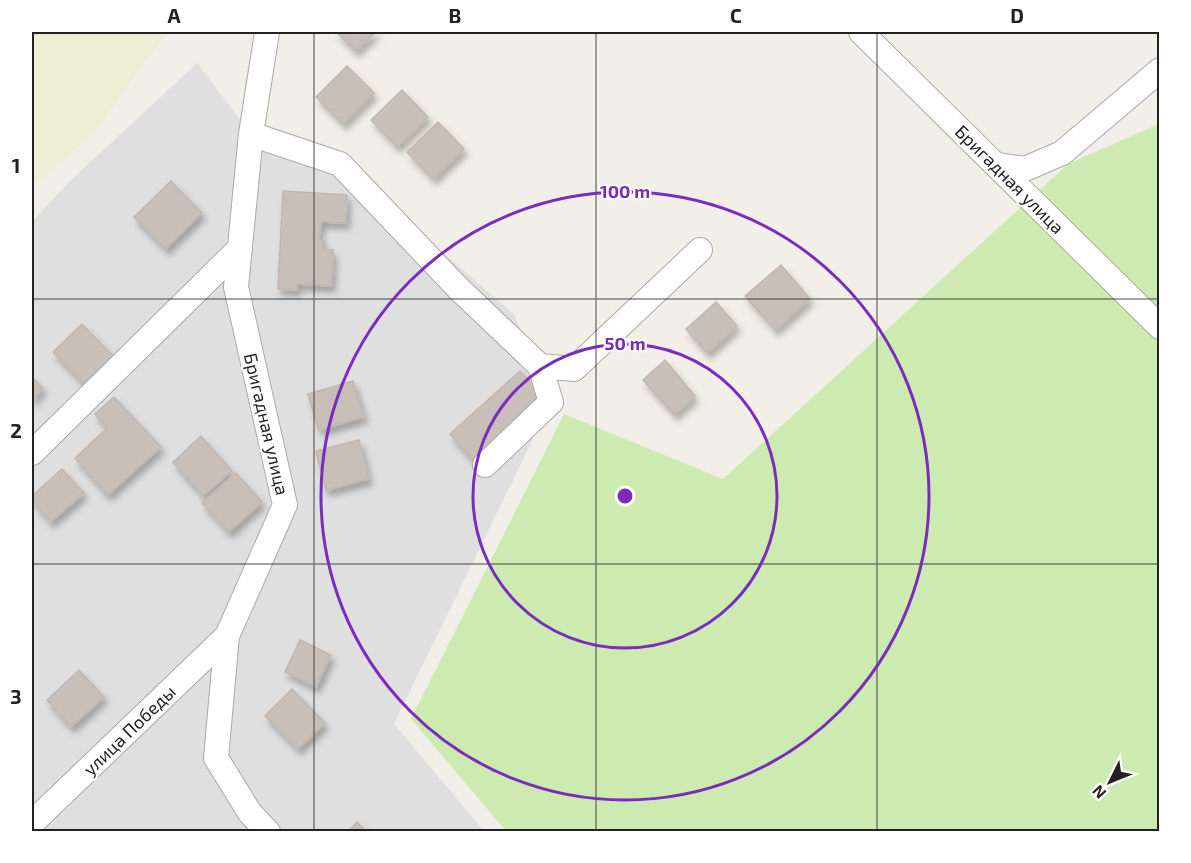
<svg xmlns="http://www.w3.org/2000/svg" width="1191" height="863" viewBox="0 0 1191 863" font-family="'Exo 2',sans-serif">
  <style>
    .residential { fill: #e0dfdf }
    .farmland { fill: #eef0d5 }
    .grass { fill: #cdebb0 }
    .building { fill: #c7bfb8; stroke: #c4b6ab; stroke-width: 1.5; filter: url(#shadow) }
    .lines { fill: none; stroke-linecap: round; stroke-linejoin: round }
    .minor-casing { stroke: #a9a9a9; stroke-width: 26 }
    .minor { stroke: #fff; stroke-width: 24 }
    .grid { fill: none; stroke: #222; stroke-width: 1.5; stroke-opacity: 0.55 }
    .ring { fill: none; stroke: #7b2cbf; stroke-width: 3 }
    .labels { text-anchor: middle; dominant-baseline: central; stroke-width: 4.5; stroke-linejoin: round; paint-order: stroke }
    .street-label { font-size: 18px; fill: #222; stroke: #fff }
    .centre { fill: #7b2cbf; stroke: #fff; stroke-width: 3 }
    .ring-label { font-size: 18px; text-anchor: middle; font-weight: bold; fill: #7b2cbf; stroke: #fff; stroke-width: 4.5; stroke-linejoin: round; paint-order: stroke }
    .neatline { fill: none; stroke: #222; stroke-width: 2 }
    .grid-label { font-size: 20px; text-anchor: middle; font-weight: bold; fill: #222 }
  </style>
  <defs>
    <filter id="shadow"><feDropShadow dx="3.5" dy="6" stdDeviation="3" flood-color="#0004"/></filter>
  </defs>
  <rect width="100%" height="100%" fill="#f2efe9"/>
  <!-- residential -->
  <polygon class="residential" points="197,63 251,134 340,164 514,314 551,402 394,724 484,831 32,831 32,222 69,182"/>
  <!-- farmland -->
  <polygon class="farmland" points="32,32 167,32 94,133 32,187"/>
  <!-- grass -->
  <polygon class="grass" points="1159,124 1159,831 506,831 411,719 564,414 723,479 1068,164"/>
  <!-- building -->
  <g class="building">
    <polygon points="336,32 376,32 356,51"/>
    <polygon points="347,66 374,93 343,124 316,97"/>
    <polygon points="402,90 428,117 397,147 371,120"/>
    <polygon points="438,122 464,149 433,179 407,152"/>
    <polygon points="171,181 202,213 166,249 134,217"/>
    <polygon points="283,191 347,195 346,223 321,222 319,239 323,239 323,249 333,250 332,286 297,284 297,290 278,289"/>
    <polygon points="781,265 810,299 775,330 745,296"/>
    <polygon points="716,302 737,326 707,353 686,329"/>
    <polygon points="82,324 113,356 84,383 53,352"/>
    <polygon points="665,360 695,396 674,415 643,380"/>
    <polygon points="520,371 543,396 472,459 450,434"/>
    <polygon points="32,377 43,388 32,400"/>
    <polygon points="353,381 364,417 319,430 308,394"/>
    <polygon points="114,397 161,447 108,495 75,458 107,428 95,414"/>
    <polygon points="201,436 232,471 203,496 173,462"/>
    <polygon points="359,440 369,479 326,490 316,451"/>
    <polygon points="62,469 84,493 51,522 32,500 32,496"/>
    <polygon points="236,473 262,502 229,532 202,503"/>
    <polygon points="300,640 331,655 316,687 285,672"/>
    <polygon points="79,670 104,697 71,727 47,700"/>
    <polygon points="292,689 325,723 298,749 265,716"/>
    <polygon points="357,822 366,832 347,832"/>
  </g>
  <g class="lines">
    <defs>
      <g id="minor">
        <polyline points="267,32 251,134 236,287 285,505 227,636 216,758 250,813 268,832"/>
        <polyline points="861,32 1160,327"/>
        <polyline points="251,134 340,164 458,288 540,366 574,369 700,250"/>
        <polyline points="997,165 1025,169 1062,153 1160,70"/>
        <polyline points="32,453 240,248"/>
        <polyline points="485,465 551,402 540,366"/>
        <polyline points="32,823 227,636"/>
      </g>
    </defs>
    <!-- minor casing -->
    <use href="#minor" class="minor-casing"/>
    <!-- minor -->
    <use href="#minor" class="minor"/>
  </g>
  <!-- grid -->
  <path class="grid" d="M314 32V832M596 32V832M877 32V832M32 299H1160M32 564H1160"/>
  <!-- distance rings -->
  <g class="ring">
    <circle cx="625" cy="496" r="152"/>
    <circle cx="625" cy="496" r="304"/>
  </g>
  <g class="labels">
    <!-- street labels -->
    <g class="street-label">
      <text transform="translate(1010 179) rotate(45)">Бригадная улица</text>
      <text transform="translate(267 424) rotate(77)">Бригадная улица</text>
      <text transform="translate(129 730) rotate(-44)">улица Победы</text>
    </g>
  </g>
  <circle cx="625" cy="496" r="9" class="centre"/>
  <g class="ring-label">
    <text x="625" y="198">100 m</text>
    <text x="625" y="350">50 m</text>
  </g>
  <!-- border -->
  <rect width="1191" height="863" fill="none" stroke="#ffffff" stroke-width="66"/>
  <!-- north arrow -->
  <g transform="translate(1110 782) rotate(227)" stroke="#ffffff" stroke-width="4.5" paint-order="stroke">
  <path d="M0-4.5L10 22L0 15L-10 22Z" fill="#222222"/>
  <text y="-9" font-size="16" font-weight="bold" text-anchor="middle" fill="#222222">N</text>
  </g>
  <rect x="33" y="33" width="1125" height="797" class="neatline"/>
  <g class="grid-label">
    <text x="174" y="23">A</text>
    <text x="455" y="23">B</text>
    <text x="736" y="23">C</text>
    <text x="1017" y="23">D</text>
    <text x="16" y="173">1</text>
    <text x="16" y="438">2</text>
    <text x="16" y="704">3</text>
  </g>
</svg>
